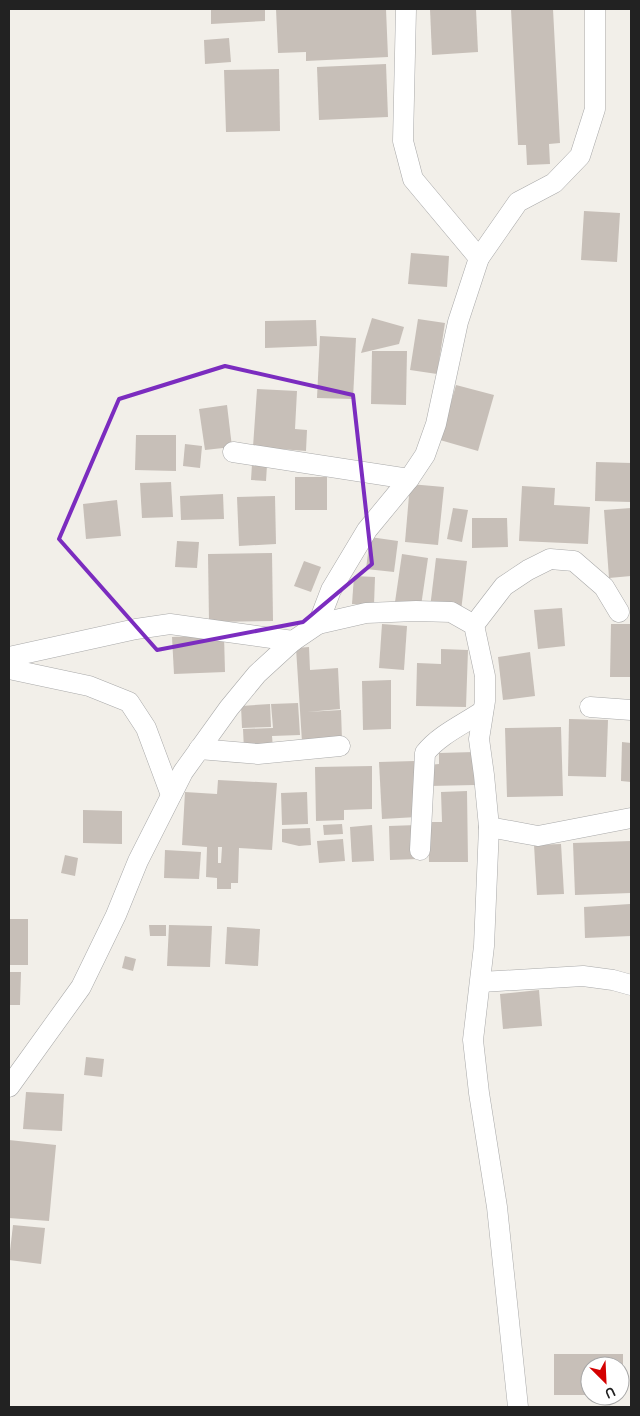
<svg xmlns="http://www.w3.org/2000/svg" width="640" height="1416" viewBox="0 0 640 1416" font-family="Quicksand,sans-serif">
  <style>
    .building { fill: #c7bfb8; fill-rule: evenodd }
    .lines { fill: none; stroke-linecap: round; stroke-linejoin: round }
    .minor-casing { stroke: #a9a9a9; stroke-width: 21 }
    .minor { stroke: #fff; stroke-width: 20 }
    .marked { fill: none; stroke: #7b2cbf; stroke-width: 4; stroke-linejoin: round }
  </style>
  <rect width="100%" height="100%" fill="#f2efe9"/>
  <!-- building -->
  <g class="building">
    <polygon points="211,9 265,9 265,21 211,24"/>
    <polygon points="276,9 386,9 388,57 306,61 306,52 278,53"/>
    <polygon points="430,9 476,9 478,52 432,55"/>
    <polygon points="511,9 553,9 560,143 549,144 550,164 527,165 526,145 518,145"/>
    <polygon points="229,38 231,62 205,64 204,40"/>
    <polygon points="386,64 388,117 319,120 317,67"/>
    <polygon points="279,69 280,131 226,132 224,70"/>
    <polygon points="584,211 620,213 617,262 581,260"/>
    <polygon points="411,253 449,256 447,287 408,284"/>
    <polygon points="372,318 404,327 399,344 361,353"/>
    <polygon points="418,319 445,323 437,374 410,370"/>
    <polygon points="316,320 317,346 265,348 265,321"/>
    <polygon points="320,336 356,338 353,399 317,398"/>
    <polygon points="372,351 407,351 406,405 371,404"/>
    <polygon points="456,385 494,395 478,451 440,440"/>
    <polygon points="257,389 297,391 295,429 307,430 306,451 253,447"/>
    <polygon points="227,405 232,447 205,450 199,409"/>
    <polygon points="136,435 176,435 176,471 135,470"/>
    <polygon points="185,444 202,446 200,468 183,466"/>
    <polygon points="596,462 631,463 631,502 595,501"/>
    <polygon points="252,464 267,465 266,481 251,480"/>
    <rect x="295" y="477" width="32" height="33"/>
    <polygon points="171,482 173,517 142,518 140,483"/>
    <polygon points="410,484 444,487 438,545 405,542"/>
    <polygon points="522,486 555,488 554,505 590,507 588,544 519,541"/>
    <polygon points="223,494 224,519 181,520 180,496"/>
    <polygon points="275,496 276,544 239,546 237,497"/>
    <polygon points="117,500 121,536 86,539 83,504"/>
    <polygon points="453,508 468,510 462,542 447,539"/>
    <polygon points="631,508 631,576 609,578 604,510"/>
    <polygon points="472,518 507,518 508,547 472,548"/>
    <polygon points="370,537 398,541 394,572 366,569"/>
    <polygon points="177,541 199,542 197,568 175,567"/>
    <polygon points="272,553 273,621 209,622 208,554"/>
    <polygon points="402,554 428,558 421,606 395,602"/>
    <polygon points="436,558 467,561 461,611 430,608"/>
    <polygon points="304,561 321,567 311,592 294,586"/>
    <polygon points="354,576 375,577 374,605 352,604"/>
    <polygon points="562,608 565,646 538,649 534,610"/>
    <polygon points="382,624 407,626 404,670 379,668"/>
    <polygon points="611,624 631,624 631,677 610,677"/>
    <polygon points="224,635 225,672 174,674 172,637"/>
    <polygon points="309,647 310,670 338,668 340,709 307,712 341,710 342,740 302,742 296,648"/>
    <polygon points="441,649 468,650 466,707 416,706 417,663 441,664"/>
    <polygon points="530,652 535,696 503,700 498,657"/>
    <polygon points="391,680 391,729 363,730 362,681"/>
    <polygon points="298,703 300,735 272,736 273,748 244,750 243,729 273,728 271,704"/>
    <polygon points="270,704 271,727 242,728 241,706"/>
    <polygon points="569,719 608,720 606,777 568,776"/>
    <polygon points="561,727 563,796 507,797 505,728"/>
    <polygon points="622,742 631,743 631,782 621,781"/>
    <polygon points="474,752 475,785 429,786 428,765 439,764 439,753"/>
    <polygon points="415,761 417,817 382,819 379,762"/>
    <polygon points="372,766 372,809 344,810 344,820 316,821 315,767"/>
    <path d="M218 780 277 783 272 850 239 848 238 883H231V889H217V878L206 877 207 847 182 845 185 792 217 794ZM218 847H222L221 863H218Z"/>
    <polygon points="467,791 468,862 429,862 428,822 442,822 441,792"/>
    <polygon points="307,792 308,824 282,825 281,793"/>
    <polygon points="83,810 122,811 122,844 83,843"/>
    <polygon points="342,824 343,834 324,835 323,825"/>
    <polygon points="372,825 374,861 352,862 350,827"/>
    <polygon points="417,825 418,859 390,860 389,826"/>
    <polygon points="310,828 311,845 299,846 282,842 282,829"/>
    <polygon points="343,839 345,861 319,863 317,841"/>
    <polygon points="631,841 631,893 575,895 573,843"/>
    <polygon points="561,844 564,894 537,895 534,845"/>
    <polygon points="165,850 201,852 199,879 164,878"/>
    <polygon points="65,855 78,858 75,876 61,873"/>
    <polygon points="630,904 631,936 585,938 584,907"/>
    <rect x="9" y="919" width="19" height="46"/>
    <polygon points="149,925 166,925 166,936 150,936"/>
    <polygon points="169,925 212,926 210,967 167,966"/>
    <polygon points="227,927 260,929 258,966 225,964"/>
    <polygon points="125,956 136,959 133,971 122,968"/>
    <polygon points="9,972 21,972 20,1005 9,1005"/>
    <polygon points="539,990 542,1026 503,1029 500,994"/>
    <polygon points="86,1057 104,1059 102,1077 84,1075"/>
    <polygon points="26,1092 64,1094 62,1131 23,1129"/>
    <polygon points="9,1140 56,1145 49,1221 9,1218"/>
    <polygon points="13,1225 45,1228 41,1264 9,1260"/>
    <polygon points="554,1354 623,1354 623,1395 620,1395 620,1366 590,1366 590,1395 554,1395"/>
  </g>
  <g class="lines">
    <defs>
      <g id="minor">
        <polyline points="406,9 403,141 413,179 479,258"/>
        <polyline points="233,452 409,479"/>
        <polyline points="318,624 331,590 367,530 409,479 425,455 436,424 458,322 479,258 518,202 554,183 580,156 595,109 595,9"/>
        <polyline points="474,625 504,586 528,570 550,559 574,561 604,587 619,612"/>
        <polyline points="9,657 136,629 170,624 293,641"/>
        <polyline points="9,669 89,686 129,702 146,728 171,795"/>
        <polyline points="590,707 631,710"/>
        <polyline points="199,749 258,754 340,746"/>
        <polyline points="489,827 538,836 631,818"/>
        <path d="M420 850 425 753C439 735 464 724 483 711"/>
        <polyline points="481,982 583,976 613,980 631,985"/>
        <polyline points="9,1087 81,987 116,915 138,861 183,772 229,708 257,674 293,641 318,624 366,613 416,611 451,612 474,625 485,676 485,701 479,739 484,775 489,827 484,946 473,1040 479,1093 497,1207 518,1407"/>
      </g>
    </defs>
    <!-- minor casing -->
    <use href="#minor" class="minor-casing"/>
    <!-- minor -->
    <use href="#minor" class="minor"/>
  </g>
  <!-- marked area -->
  <path class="marked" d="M225 366 353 395 372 564 303 622 157 650 59 539 119 399Z"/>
  <!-- border -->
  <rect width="640" height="1416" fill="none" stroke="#222222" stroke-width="20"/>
  <!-- north arrow -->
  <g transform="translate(605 1381) rotate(156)"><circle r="24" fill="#ffffff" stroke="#a7a7a7"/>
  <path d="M0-4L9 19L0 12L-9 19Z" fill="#d40000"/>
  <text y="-8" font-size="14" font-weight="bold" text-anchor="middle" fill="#222222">U</text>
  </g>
</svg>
